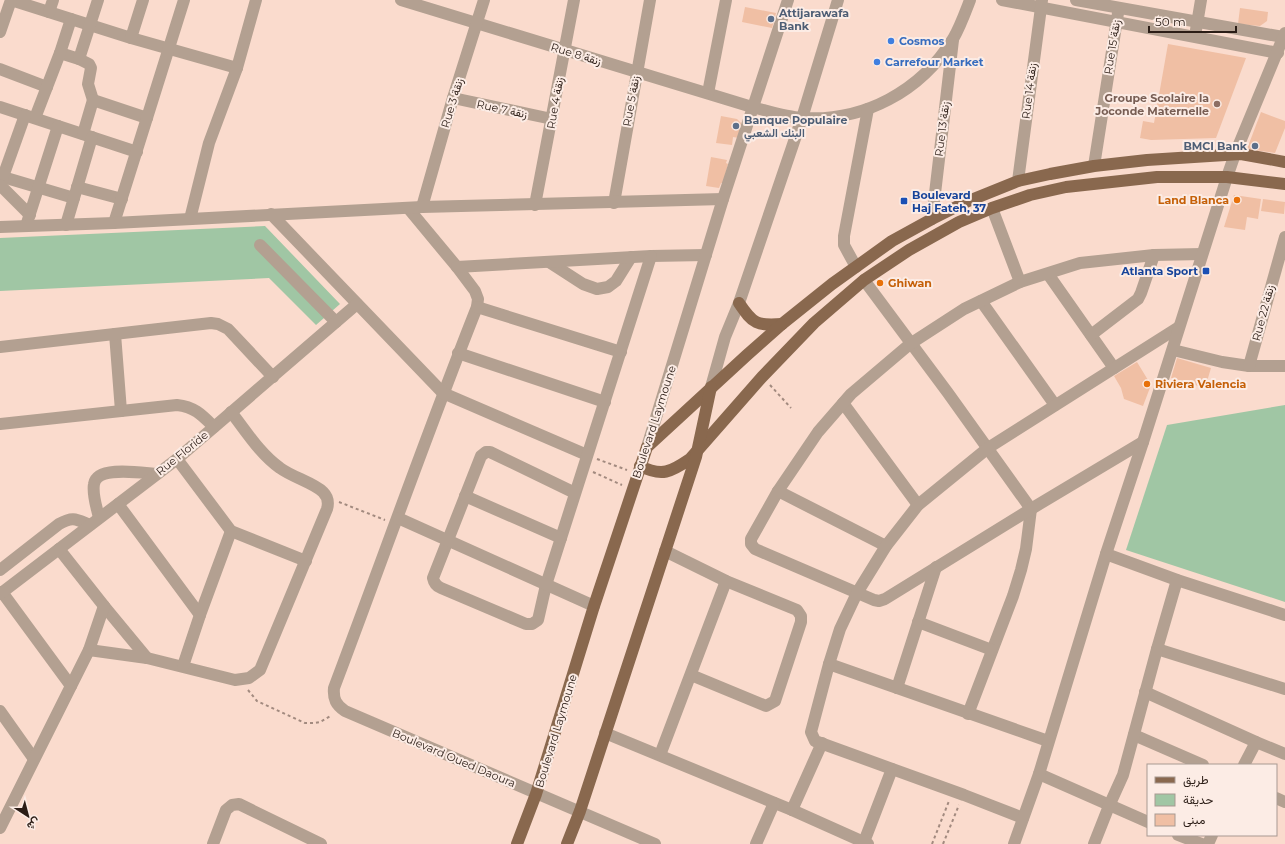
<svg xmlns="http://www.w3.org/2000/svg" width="1285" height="844" viewBox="0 0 1285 844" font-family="Montserrat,Vazirmatn,sans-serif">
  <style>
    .green { fill: #a0c6a4 }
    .building { fill: #f0bfa4 }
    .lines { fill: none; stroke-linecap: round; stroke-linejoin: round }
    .path { stroke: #a28a7f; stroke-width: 2; stroke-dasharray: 3 3; stroke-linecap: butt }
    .minor { stroke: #b3a091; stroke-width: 12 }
    .major { stroke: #89684e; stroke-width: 12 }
    .service-dot { fill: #5c6f8a; stroke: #fcece5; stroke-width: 1.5 }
    .shop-dot { fill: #3f7fe0; stroke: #fcece5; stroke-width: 1.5 }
    .education-dot { fill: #8d6e63; stroke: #fcece5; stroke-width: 1.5 }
    .food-dot { fill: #e8710a; stroke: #fcece5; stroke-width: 1.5 }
    .transit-dot { fill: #1a4fb4; stroke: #fcece5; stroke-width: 1.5 }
    .labels { text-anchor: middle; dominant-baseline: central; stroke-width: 4; stroke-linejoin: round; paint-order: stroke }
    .service-label { font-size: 11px; font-weight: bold; fill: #4e5e75; stroke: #fcece5; text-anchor: start }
    .shop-label { font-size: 11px; font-weight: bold; fill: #366cbe; stroke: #fcece5; text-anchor: start }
    .street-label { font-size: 11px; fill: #2b1d16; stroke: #fcece5 }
    .education-label { font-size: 11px; font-weight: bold; fill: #785e54; stroke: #fcece5; text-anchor: end }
    .transit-label { font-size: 11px; font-weight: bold; fill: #164399; stroke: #fcece5; text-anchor: start }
    .food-label { font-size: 11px; font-weight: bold; fill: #c56008; stroke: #fcece5; text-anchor: start }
  </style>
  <rect width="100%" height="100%" fill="#fadbcd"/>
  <!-- green -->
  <g class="green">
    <polygon points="265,226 340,304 316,325 269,278 0,291 0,238"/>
    <polygon points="1285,405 1285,602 1126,550 1167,425"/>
  </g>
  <!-- building -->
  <g class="building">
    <polygon points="745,7 776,13 772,28 742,22"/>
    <polygon points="1240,8 1268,12 1267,21 1260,26 1238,24"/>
    <polygon points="1168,44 1246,58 1216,138 1151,140 1140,138 1143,121 1154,123"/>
    <polygon points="1261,112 1285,121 1285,128 1275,153 1247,149"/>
    <polygon points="721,116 737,119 741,123 739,138 733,137 732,145 716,143"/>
    <polygon points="711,157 727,160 726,163 728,164 723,183 721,183 719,188 706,186"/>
    <polygon points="1234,195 1261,199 1258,219 1247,217 1245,230 1224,227"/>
    <polygon points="1263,199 1285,202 1284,214 1261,211"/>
    <polygon points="1177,358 1211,368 1205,388 1171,378"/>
    <polygon points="1137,362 1151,385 1143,406 1124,399 1121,388 1114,376"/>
  </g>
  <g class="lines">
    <!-- path -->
    <g class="path">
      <polyline points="770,385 791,408"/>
      <polyline points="597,459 627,470"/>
      <polyline points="593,472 622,485"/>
      <polyline points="339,502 385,520"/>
      <polyline points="248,690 257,701 305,723 315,723 320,722 332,715"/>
      <polyline points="932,844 949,801"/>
      <polyline points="943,844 959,805"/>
    </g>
    <!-- minor -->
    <g class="minor">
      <polyline points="11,0 131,38 237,68"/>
      <path d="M401 0 752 107C768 111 787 117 802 118 864 122 921 91 953 39 960 27 965 13 970 0"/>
      <polyline points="1002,0 1278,53"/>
      <polyline points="1076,0 1283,37"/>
      <polyline points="49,12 53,0"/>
      <polyline points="1196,30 1201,0"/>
      <polyline points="0,32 11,0"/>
      <polyline points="131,38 143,0"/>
      <polyline points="60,53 79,59 89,64 91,68 88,84 93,100"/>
      <polyline points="79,59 98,0"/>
      <polyline points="0,69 47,87"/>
      <polyline points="708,93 726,0"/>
      <polyline points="453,98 552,119"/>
      <polyline points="0,107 137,152"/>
      <polyline points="35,118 60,53 71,19"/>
      <polyline points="83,134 93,100 147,118"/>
      <polyline points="1094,166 1118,13"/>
      <polyline points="3,177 74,198"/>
      <polyline points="1018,181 1042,0"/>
      <polyline points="0,185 25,115"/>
      <polyline points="0,185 30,215"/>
      <polyline points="77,187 122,199"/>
      <polyline points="614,203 650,0"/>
      <polyline points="535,205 574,0"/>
      <polyline points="422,207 453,98 484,0"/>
      <path d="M408 208 457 267 475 291 478 299 477 307C427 433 382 561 334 688 333 699 336 705 345 711L655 844"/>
      <polyline points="992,208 1020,282"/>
      <polyline points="271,214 443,393 587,455"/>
      <polyline points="190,219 209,143 237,68 256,0"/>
      <polyline points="932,219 953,40"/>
      <polyline points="114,223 184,0"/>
      <polyline points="66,225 92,137"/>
      <polyline points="26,226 58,126"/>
      <polyline points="0,227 114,223 422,207 723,199"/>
      <polyline points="260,245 336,322"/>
      <polyline points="549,262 583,284 597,289 608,287 616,281 631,257"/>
      <polyline points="457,267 651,256 706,255"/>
      <polyline points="856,267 844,245 844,236 868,109"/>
      <polyline points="1048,274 1114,368"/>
      <polyline points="864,280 948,393 1031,509 1026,549 1021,570 1013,596 968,714"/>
      <polyline points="981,301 1055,405"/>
      <polyline points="477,307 621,352"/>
      <polyline points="115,334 121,411"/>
      <polyline points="1091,335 1138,299 1141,293 1154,255"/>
      <polyline points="0,347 211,323 218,324 228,329 273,377"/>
      <polyline points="1173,350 1222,362 1249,366 1285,366"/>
      <polyline points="458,353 605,402"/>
      <polyline points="1249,366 1285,237"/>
      <polyline points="711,387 725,337 739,303 802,118 838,0"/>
      <polyline points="843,403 918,505"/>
      <path d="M0 424 177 405C195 407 202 415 214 427"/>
      <polyline points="1143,442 1031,509 885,599 879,601 874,600 755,549 751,544 751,539 778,491 818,432 851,394 910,344 964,309 1020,282 1080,263 1154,255 1202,254"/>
      <polyline points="647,447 723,199 788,0"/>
      <polyline points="177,459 231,531 306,561"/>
      <polyline points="778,491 886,546"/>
      <path d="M575 493 490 452H486L481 456 433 578C434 583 436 586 441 588L526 624H532L538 620 546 585 651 256"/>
      <polyline points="465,496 561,538"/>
      <polyline points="118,504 200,615"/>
      <path d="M99 518C97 508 92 495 94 484 97 465 142 473 157 474"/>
      <polyline points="398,518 594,606"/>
      <polyline points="59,549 104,606 147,658"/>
      <polyline points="665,551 726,581 797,610 801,616 801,622 775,701 766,706 691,675"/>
      <polyline points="1106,554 1177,580 1285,615"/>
      <path d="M0 570 59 524C73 516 76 519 90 525"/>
      <polyline points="2,592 71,686"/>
      <polyline points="0,594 177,459 357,304"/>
      <polyline points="918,622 992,650"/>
      <polyline points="1157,649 1285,689"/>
      <path d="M89 650 147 658 235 680 249 678 260 670 327 509C329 502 328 497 323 492 314 483 292 477 280 468 260 454 246 431 231 412"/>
      <polyline points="829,664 1048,741"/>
      <polyline points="183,666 200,615 231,531"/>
      <polyline points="897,688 936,567"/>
      <polyline points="1145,692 1256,742 1285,754"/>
      <polyline points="0,711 34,759"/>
      <polyline points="605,733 792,810 868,844"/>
      <polyline points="1134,735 1203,765"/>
      <polyline points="660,755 726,581"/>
      <polyline points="1244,765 1256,742"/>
      <polyline points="1039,774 1148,822"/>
      <polyline points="1276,798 1285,802"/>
      <polyline points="792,810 822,743"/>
      <polyline points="1023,818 964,795 815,741 811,732 829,664 840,629 857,593 886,546 918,505 988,448 1179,327"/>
      <polyline points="0,828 89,650 104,606"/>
      <polyline points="1178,835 1202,844"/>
      <polyline points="864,842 892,769"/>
      <polyline points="213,844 226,810 232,805 239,804 321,844"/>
      <polyline points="756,844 774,803"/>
      <polyline points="1014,844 1039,774 1106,554 1143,442 1227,177 1235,154 1285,33"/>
      <polyline points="1094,844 1109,806 1123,775 1157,649 1177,580"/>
      <polyline points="1208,844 1212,835"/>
    </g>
    <!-- major -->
    <g class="major">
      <path d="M739 303C753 324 757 326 782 324"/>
      <path d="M640 466C662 477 671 472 690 459L762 377 814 323 864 280 909 250 959 222 992 208 1030 195 1066 187 1157 177H1227L1285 184"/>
      <polyline points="517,844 536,794 594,606 647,447 747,355 782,324 832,284 892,241 932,219 966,202 1018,181 1050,174 1094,166 1147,160 1241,154 1285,162"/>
      <polyline points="567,844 580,811 696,457 711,387"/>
    </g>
  </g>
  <!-- markers -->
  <g class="service-dot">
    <circle cx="771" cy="19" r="4"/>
    <circle cx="736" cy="126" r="4"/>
    <circle cx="1255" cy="146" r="4"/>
  </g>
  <g class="shop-dot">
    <circle cx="891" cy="41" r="4"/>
    <circle cx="877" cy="62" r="4"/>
  </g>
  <circle class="education-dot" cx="1217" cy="104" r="4"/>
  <g class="food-dot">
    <circle cx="1237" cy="200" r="4"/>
    <circle cx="880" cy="283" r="4"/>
    <circle cx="1147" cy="384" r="4"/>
  </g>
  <g class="transit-dot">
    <rect x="900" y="197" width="8" height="8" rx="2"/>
    <rect x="1202" y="267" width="8" height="8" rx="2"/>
  </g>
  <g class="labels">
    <!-- service labels -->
    <g class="service-label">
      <text x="779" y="13">Attijarawafa<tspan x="779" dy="13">Bank</tspan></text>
      <text x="744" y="120">Banque Populaire<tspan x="744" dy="13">البنك الشعبي</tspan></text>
      <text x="1247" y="146" text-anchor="end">BMCI Bank</text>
    </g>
    <!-- shop labels -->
    <g class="shop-label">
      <text x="899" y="41">Cosmos</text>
      <text x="885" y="62">Carrefour Market</text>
    </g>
    <!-- street labels -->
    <g class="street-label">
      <text transform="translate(1112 47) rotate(-81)">Rue 15 زنقة</text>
      <text transform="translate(576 54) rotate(17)">Rue 8 زنقة</text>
      <text transform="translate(1029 91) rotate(-83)">Rue 14 زنقة</text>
      <text transform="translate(631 101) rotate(-80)">Rue 5 زنقة</text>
      <text transform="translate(452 103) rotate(-73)">Rue 3 زنقة</text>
      <text transform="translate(555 103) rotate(-80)">Rue 4 زنقة</text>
      <text transform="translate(502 109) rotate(12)">Rue 7 زنقة</text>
      <text transform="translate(942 129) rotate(-83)">Rue 13 زنقة</text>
      <text transform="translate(1263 313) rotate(-75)">Rue 22 زنقة</text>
      <text transform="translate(654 422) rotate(-72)">Boulevard Laymoune</text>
      <text transform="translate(182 453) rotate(-39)">Rue Floride</text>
      <text transform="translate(556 731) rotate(-73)">Boulevard Laymoune</text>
      <text transform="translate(454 758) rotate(23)">Boulevard Oued Daoura</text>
    </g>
    <!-- education labels -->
    <g class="education-label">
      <text x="1209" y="98">Groupe Scolaire la<tspan x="1209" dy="13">Joconde Maternelle</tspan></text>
    </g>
    <!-- transit labels -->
    <g class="transit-label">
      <text x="912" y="195">Boulevard<tspan x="912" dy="13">Haj Fateh, 37</tspan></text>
      <text x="1198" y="271" text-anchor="end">Atlanta Sport</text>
    </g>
    <!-- food labels -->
    <g class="food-label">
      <text x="1229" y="200" text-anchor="end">Land Blanca</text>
      <text x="888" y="283">Ghiwan</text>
      <text x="1155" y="384">Riviera Valencia</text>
    </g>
  </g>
  <!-- legend -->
  <rect x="1147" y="764" width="130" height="72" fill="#fcece5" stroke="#a89992"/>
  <rect x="1155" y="777" width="20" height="6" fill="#89684e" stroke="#a89992"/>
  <text x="1183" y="784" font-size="12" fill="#2b1d16">طريق</text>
  <rect x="1155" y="794" width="20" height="12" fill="#a0c6a4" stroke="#a89992"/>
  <text x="1183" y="804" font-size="12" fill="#2b1d16">حديقة</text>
  <rect x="1155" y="814" width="20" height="12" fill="#f0bfa4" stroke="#a89992"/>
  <text x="1183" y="824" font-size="12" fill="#2b1d16">مبنى</text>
  <!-- north arrow -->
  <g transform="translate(28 816) rotate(144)" stroke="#fcece5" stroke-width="3" paint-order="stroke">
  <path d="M0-3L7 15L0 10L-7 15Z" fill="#2b1d16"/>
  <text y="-6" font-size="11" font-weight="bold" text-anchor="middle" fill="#2b1d16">ش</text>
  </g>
  <!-- scale -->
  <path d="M1149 26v6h87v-6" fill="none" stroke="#2b1d16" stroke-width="2"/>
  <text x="1155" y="26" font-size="12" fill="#2b1d16" stroke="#fcece5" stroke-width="3" paint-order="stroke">50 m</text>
</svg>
